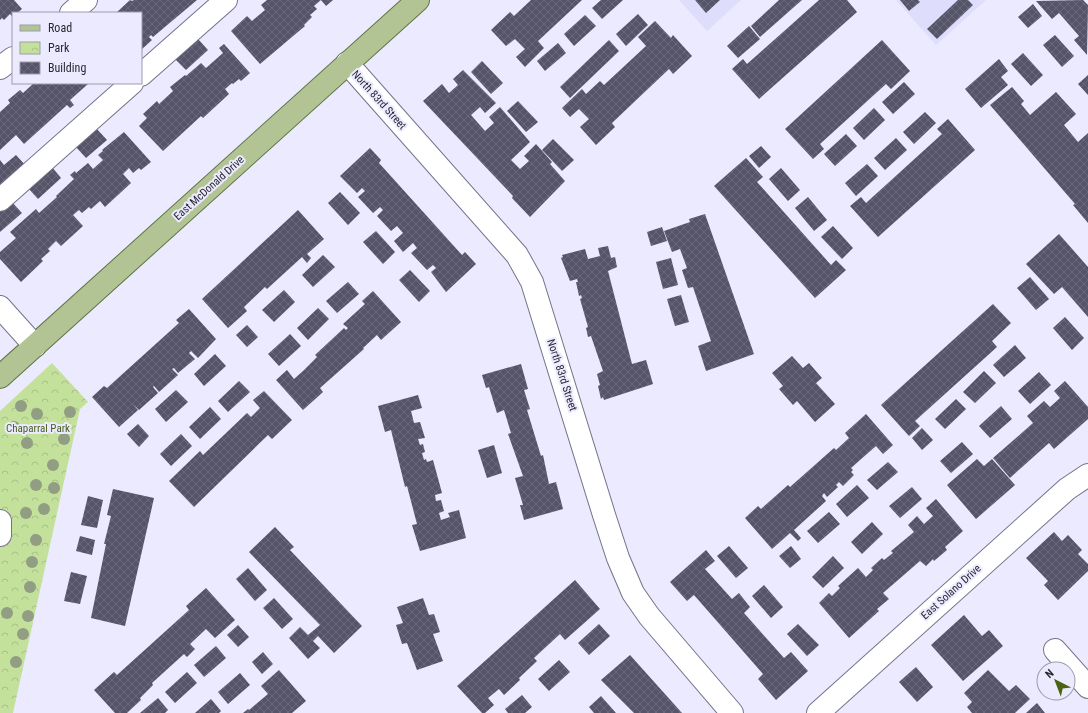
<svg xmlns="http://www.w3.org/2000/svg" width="1088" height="713" viewBox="0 0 1088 713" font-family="'Roboto Condensed',sans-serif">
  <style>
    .built { fill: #dfddfc }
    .park { fill: url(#park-crowns) }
    .building { fill: url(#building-cross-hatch) }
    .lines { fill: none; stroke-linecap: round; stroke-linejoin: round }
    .minor-casing { stroke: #747388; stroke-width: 24 }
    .major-casing { stroke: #607443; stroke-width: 24 }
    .minor { stroke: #fff; stroke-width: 22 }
    .major { stroke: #b2c494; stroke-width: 22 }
    .tree { fill: #919e83 }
    .labels { text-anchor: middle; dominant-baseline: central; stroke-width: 4; stroke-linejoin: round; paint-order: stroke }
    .street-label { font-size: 11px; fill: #292831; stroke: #ebeafe }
    .park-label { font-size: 11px; fill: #485f1f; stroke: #ebeafe }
  </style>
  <defs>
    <pattern id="park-crowns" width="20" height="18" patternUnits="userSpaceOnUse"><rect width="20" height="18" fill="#c4e19b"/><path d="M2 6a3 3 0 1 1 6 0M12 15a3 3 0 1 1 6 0" fill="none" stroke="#a8c186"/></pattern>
    <pattern id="building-cross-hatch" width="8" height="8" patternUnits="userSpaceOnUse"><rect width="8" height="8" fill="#555468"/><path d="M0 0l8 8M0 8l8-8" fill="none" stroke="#6a697a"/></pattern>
  </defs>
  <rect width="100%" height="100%" fill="#ebeafe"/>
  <!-- built -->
  <g class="built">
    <polygon points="679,0 741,0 707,31"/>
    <polygon points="896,0 986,0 936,45"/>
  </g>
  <!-- park -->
  <polygon class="park" points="52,363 88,402 80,409 13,713 0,713 0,411"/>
  <!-- building -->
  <g class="building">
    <polygon points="0,0 14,0 22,9 17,13 13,13 13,17 10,14 4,20 2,18 0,20"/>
    <polygon points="130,0 132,1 134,0 197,0 153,37 151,35 149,37 152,40 141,50 141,13 116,13"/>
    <polygon points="267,0 333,0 326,6 321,0 314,6 317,9 310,15 312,17 304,25 305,26 260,64 231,31 247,16 252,21 265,10 261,5"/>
    <polygon points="531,0 582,0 538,41 544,48 525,67 516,57 525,49 515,39 506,46 491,30 510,12 514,16"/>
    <polygon points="601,0 623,0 602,19 592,8"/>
    <polygon points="695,0 720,0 706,13"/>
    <polygon points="779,0 802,0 760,37 751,26"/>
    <polygon points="819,0 847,0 857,12 759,99 732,69 743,59 747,64"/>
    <polygon points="900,0 918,0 920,2 909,11"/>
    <polygon points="958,0 968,0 973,5 937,39 927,29"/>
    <polygon points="1083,0 1088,5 1087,55 1074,40 1079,36 1059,13 1052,19 1036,1"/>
    <polygon points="1033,4 1042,16 1028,28 1018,17"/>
    <polygon points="638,14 648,25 626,46 616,34"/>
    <polygon points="585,15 596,26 574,46 564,34"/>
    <polygon points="655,21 671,38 673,35 692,56 673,74 669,69 612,123 615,127 596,145 580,127 589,119 579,109 570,117 562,108 582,89 586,94 600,81 604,85 646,46 638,37"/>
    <polygon points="749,26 760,39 738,58 727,46"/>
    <polygon points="1055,35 1074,56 1062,67 1043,45"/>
    <polygon points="198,39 208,50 186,70 175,59"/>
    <polygon points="609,40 619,51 570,98 560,87"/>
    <polygon points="882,40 910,71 891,89 886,84 820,144 824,149 813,159 785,129"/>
    <polygon points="558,43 566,53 545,71 537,61"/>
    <polygon points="224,44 250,73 241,81 239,79 233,84 232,83 225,89 229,94 203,118 201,116 163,151 139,126 147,118 143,114 157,101 159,104 173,91 170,87 185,75 186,76 201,63 206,68 223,53 219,48"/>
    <polygon points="1023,53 1043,75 1031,86 1011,64"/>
    <polygon points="999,59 1008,71 1001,77 1008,85 981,108 965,89"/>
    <polygon points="482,61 503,83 491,94 471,72"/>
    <polygon points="463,70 496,103 485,113 480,107 471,115 485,131 494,123 489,117 500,107 530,142 511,160 520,169 529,161 524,156 536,144 552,162 550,164 565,181 530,217 512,198 513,196 423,101 442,84 449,93 458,85 453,79"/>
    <polygon points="1088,75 1088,95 1078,84"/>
    <polygon points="904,82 915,94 893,114 882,102"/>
    <polygon points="34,83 88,84 70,100 74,105 70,108 67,105 24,144 16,135 0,150 0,112 10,103 8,100 20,90 23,93"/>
    <polygon points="1012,87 1024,101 1021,104 1030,115 1056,92 1076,114 1064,125 1078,142 1088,133 1088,223 1073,205 1075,204 990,105"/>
    <polygon points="518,101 538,122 526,132 507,111"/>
    <polygon points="874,108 885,120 864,140 853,128"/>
    <polygon points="925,112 936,123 914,144 903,132"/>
    <polygon points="948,119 975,150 878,237 850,206 861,197 866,203 942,134 937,129"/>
    <polygon points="96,128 107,140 86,158 76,147"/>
    <polygon points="124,132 151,162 141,170 139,168 133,173 129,168 123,174 131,183 105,207 100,201 91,209 89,207 82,213 79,210 73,215 83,226 61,246 56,241 48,249 50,251 41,259 43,261 21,282 0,259 0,252 16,238 10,232 36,209 39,213 57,197 56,196 74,179 70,175 75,171 76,173 88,163 93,169 103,160 98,155 103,151 102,150"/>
    <polygon points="846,134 857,146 835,166 824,154"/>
    <polygon points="896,138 907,150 885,170 874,158"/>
    <polygon points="553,139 574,160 562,171 542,150"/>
    <polygon points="761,146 771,157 759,168 749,156"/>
    <polygon points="370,148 381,160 379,163 462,255 465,252 476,264 446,292 431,272 436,268 433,265 427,270 411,253 417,248 413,243 403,252 394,241 403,233 397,226 391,231 377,216 383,210 380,207 373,213 358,197 365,191 362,188 357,193 340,176"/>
    <polygon points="16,155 27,167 0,186 0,160 4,165"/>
    <polygon points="746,158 763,177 757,182 831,265 836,260 846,270 815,298 714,186"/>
    <polygon points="867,164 878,176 856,196 845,183"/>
    <polygon points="52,167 61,178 38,199 28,188"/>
    <polygon points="781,168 800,190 788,201 769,179"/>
    <polygon points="340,192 360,213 348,225 328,203"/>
    <polygon points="808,197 827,220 814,231 795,208"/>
    <polygon points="11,201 22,213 0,232 0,211"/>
    <polygon points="298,210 324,239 307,254 311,258 307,263 302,257 267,289 265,287 244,307 247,311 228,328 202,299"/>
    <polygon points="705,214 754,354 706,371 698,346 711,341 693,287 688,288 682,270 687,268 680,249 672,252 664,231 690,222 689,219"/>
    <polygon points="833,226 853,248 842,259 821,237"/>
    <polygon points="662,227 667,241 651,246 647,232"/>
    <polygon points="376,231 395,252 383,264 363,242"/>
    <polygon points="1059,234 1088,267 1088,317 1062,287 1054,294 1026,264"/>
    <polygon points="608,246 611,258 615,257 617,267 608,271 632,364 646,360 653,384 604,400 603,397 601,399 598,386 600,385 597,374 603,371 591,336 588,337 586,328 588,327 580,299 582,298 581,295 579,296 576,282 578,282 577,279 570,281 561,258 563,257 562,255 585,249 588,259 600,256 598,248"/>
    <polygon points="323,255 335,267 313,287 302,275"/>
    <polygon points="671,258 678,285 663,289 656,262"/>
    <polygon points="410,270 430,291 419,302 399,280"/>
    <polygon points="1030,277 1049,299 1036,310 1017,288"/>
    <polygon points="348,282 359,294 337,313 326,301"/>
    <polygon points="284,290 295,302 274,322 262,310"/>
    <polygon points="373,291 401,322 381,340 377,335 363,348 364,349 320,388 323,392 303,410 276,380 287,370 294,379 303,371 317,357 315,355 344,328 346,330 348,328 343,324 365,304 362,301"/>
    <polygon points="681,295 689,322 675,326 667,299"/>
    <polygon points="993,304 1011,323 992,341 997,347 915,421 920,426 909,436 881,405"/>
    <polygon points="318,308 329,319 308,340 297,328"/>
    <polygon points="189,309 216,339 198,358 191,351 189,353 195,359 178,373 174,368 172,369 178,375 159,392 154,386 153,387 158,393 139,410 133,404 138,410 119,427 92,397 104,386 107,388 179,323 176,320"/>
    <polygon points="1065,317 1084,338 1072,350 1053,328"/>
    <polygon points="247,325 258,337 247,347 236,335"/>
    <polygon points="290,334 301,346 279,366 268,354"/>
    <polygon points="1015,345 1026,358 1004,377 993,365"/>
    <polygon points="215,354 226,366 204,386 194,374"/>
    <polygon points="792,356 803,368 809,363 822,378 816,383 835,404 815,422 797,401 793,405 779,389 783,386 772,373"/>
    <polygon points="521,364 528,389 524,390 530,409 527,410 541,456 543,455 549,484 556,482 563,509 524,520 520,505 523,505 515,478 523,476 508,434 511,433 504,410 497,413 489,387 486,388 482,375"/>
    <polygon points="984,371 996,383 975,403 963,392"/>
    <polygon points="1039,372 1051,385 1030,404 1018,391"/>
    <polygon points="239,381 250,392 228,412 218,401"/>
    <polygon points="1065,381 1088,407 1088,419 1054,449 1049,443 1010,478 993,458 1033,423 1027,416 1044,401 1050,407 1060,398 1054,391"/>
    <polygon points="176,390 188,402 166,422 155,409"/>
    <polygon points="264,391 292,420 272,439 268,435 194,507 169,481 200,451 203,455 247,413 251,417 260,408 253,400"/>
    <polygon points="418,395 422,408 411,411 414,423 420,422 425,438 418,439 420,445 423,444 425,452 422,453 424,460 426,459 427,462 433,460 442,493 435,495 436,501 441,500 444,511 439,513 441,520 450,517 448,513 459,510 466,538 420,551 412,525 417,524 407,486 405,487 391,430 385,432 378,406"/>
    <polygon points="956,399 966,409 945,429 935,419"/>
    <polygon points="1001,406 1012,419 990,438 979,426"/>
    <polygon points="210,407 221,419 200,439 189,427"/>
    <polygon points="866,414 893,445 883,454 876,446 851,468 853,470 851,472 854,475 843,486 839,482 836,485 838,487 827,497 824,493 822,496 826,501 794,530 801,538 798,541 790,533 772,549 745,518 758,506 761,509 788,485 790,487 834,448 836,450 849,438 845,433"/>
    <polygon points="138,424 149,436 139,447 127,434"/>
    <polygon points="922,428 933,440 922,450 912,438"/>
    <polygon points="181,434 192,446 171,466 160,454"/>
    <polygon points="962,442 973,454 951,473 940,461"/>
    <polygon points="494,445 502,473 487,478 478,450"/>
    <polygon points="977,459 984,466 992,459 1015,485 976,519 947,485"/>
    <polygon points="888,462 898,472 877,490 867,480"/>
    <polygon points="857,485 869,498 847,517 836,504"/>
    <polygon points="912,487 922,499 900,518 889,506"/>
    <polygon points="113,489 154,498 125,626 91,618 106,544 104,544 111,516 107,515"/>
    <polygon points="88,496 103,500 97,528 81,525"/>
    <polygon points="936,499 963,531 945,547 947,550 934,561 933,559 926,566 920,561 883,593 889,599 877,609 879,611 849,638 819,603 829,593 832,596 840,588 838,586 858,568 866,577 873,570 871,568 882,558 884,560 893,553 891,551 914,532 908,525 917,516 924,524 933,516 926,508"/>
    <polygon points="829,512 840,524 818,543 807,531"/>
    <polygon points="872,522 883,534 862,554 851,542"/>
    <polygon points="275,527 294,547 290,550 362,626 334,653 318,636 313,641 320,648 308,659 289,638 300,627 308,635 320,625 249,552"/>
    <polygon points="1054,532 1062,541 1068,535 1082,550 1078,554 1088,564 1088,571 1058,600 1044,585 1048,581 1026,558"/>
    <polygon points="80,536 95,540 92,555 76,551"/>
    <polygon points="729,546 748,568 736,578 717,556"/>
    <polygon points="791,546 801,559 790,568 779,556"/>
    <polygon points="706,550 715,561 705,569 732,599 739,593 750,607 744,613 784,658 791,652 808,671 776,700 758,679 763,674 694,595 687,601 670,582"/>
    <polygon points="833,556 844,568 823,588 812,577"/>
    <polygon points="248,568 267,590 255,601 236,579"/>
    <polygon points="71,572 87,576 80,604 64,601"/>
    <polygon points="575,580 600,609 565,640 560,634 534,658 537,661 519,678 520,680 504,695 499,689 488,698 494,705 485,713 482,713 457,686"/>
    <polygon points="764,585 783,607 771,618 752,596"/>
    <polygon points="206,588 235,620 215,638 206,629 190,644 195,649 187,657 184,654 152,683 153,685 140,698 141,700 127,713 115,713 94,690 114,672 117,675 189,610 186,606"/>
    <polygon points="274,598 293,619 282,629 263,608"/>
    <polygon points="423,598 429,615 434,614 440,632 433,634 443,661 417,670 407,643 402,644 396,625 403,623 397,607"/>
    <polygon points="964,615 982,636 989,630 1003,646 963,681 931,645"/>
    <polygon points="599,624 610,636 589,655 578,643"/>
    <polygon points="798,624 819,645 807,656 787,634"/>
    <polygon points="238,625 249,637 238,647 227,635"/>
    <polygon points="216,646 226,658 204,677 194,665"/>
    <polygon points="263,652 273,664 262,674 252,662"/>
    <polygon points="630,655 682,713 634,713 601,680"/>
    <polygon points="559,660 570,672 549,691 538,679"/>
    <polygon points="916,667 933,687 917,702 899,682"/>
    <polygon points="279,670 306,701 292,713 243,713 248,709 249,710 268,694 261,686"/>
    <polygon points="988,670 1009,691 1016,685 1030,699 1015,713 972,713 967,707 972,702 964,693"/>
    <polygon points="187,672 197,683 175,703 165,692"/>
    <polygon points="240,673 250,685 228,704 218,692"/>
    <polygon points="522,695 532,707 525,713 508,713 505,709"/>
    <polygon points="601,696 616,713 594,713 589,707"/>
    <polygon points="158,698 168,710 165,713 140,713"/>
    <polygon points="211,699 221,711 219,713 195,713"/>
    <polygon points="1037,703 1045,713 1026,713"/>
  </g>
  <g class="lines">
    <defs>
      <g id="minor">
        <polyline points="71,13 86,0"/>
        <polyline points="347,63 517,255 532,282 604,515 618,558 633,593 649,616 732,713"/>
        <polyline points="0,68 13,58"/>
        <polyline points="141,75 226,0"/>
        <polyline points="0,200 132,83"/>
        <polyline points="0,307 35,346"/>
        <polyline points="0,521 0,535"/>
        <polyline points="1055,650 1088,687"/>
        <polyline points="818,713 1067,489 1088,475"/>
      </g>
      <polyline id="major" points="0,377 418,0"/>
    </defs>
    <!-- minor casing -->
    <use href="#minor" class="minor-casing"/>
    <!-- major casing -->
    <use href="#major" class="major-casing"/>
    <!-- minor -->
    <use href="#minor" class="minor"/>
    <!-- major -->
    <use href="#major" class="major"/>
  </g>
  <!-- trees -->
  <g class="tree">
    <circle cx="21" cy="406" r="6"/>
    <circle cx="70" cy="412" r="6"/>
    <circle cx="37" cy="414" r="6"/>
    <circle cx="14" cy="427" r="6"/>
    <circle cx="64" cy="439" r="6"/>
    <circle cx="27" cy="443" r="6"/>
    <circle cx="53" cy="465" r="6"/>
    <circle cx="36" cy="485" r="6"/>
    <circle cx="54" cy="488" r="6"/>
    <circle cx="44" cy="509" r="6"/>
    <circle cx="26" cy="513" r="6"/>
    <circle cx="36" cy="540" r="6"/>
    <circle cx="32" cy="562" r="6"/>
    <circle cx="30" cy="587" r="6"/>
    <circle cx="7" cy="613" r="6"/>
    <circle cx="28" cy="616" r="6"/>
    <circle cx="23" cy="634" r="6"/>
    <circle cx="16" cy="662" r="6"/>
  </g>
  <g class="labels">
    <!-- street labels -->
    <g class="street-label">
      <text transform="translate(379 100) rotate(48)">North 83rd Street</text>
      <text transform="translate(209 188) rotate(-42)">East McDonald Drive</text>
      <text transform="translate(562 375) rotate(72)">North 83rd Street</text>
      <text transform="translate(951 592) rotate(-42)">East Solano Drive</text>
    </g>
    <!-- park labels -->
    <g class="park-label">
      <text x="38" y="428">Chaparral Park</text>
    </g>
  </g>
  <!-- legend -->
  <rect x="12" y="12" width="130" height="72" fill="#ebeafe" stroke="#9d9cac"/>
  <rect x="20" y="25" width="20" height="6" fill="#b2c494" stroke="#9d9cac"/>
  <text x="48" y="32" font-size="12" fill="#292831">Road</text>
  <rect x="20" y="42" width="20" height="12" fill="url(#park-crowns)" stroke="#9d9cac"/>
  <text x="48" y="52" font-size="12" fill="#292831">Park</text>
  <rect x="20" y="62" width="20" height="12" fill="url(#building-cross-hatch)" stroke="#9d9cac"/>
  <text x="48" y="72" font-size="12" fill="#292831">Building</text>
  <!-- north arrow -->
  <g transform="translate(1056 681) rotate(318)"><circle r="19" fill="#ebeafe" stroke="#9d9cac"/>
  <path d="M0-3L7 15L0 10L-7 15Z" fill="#496313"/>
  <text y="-6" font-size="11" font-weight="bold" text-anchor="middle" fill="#292831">N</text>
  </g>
</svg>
